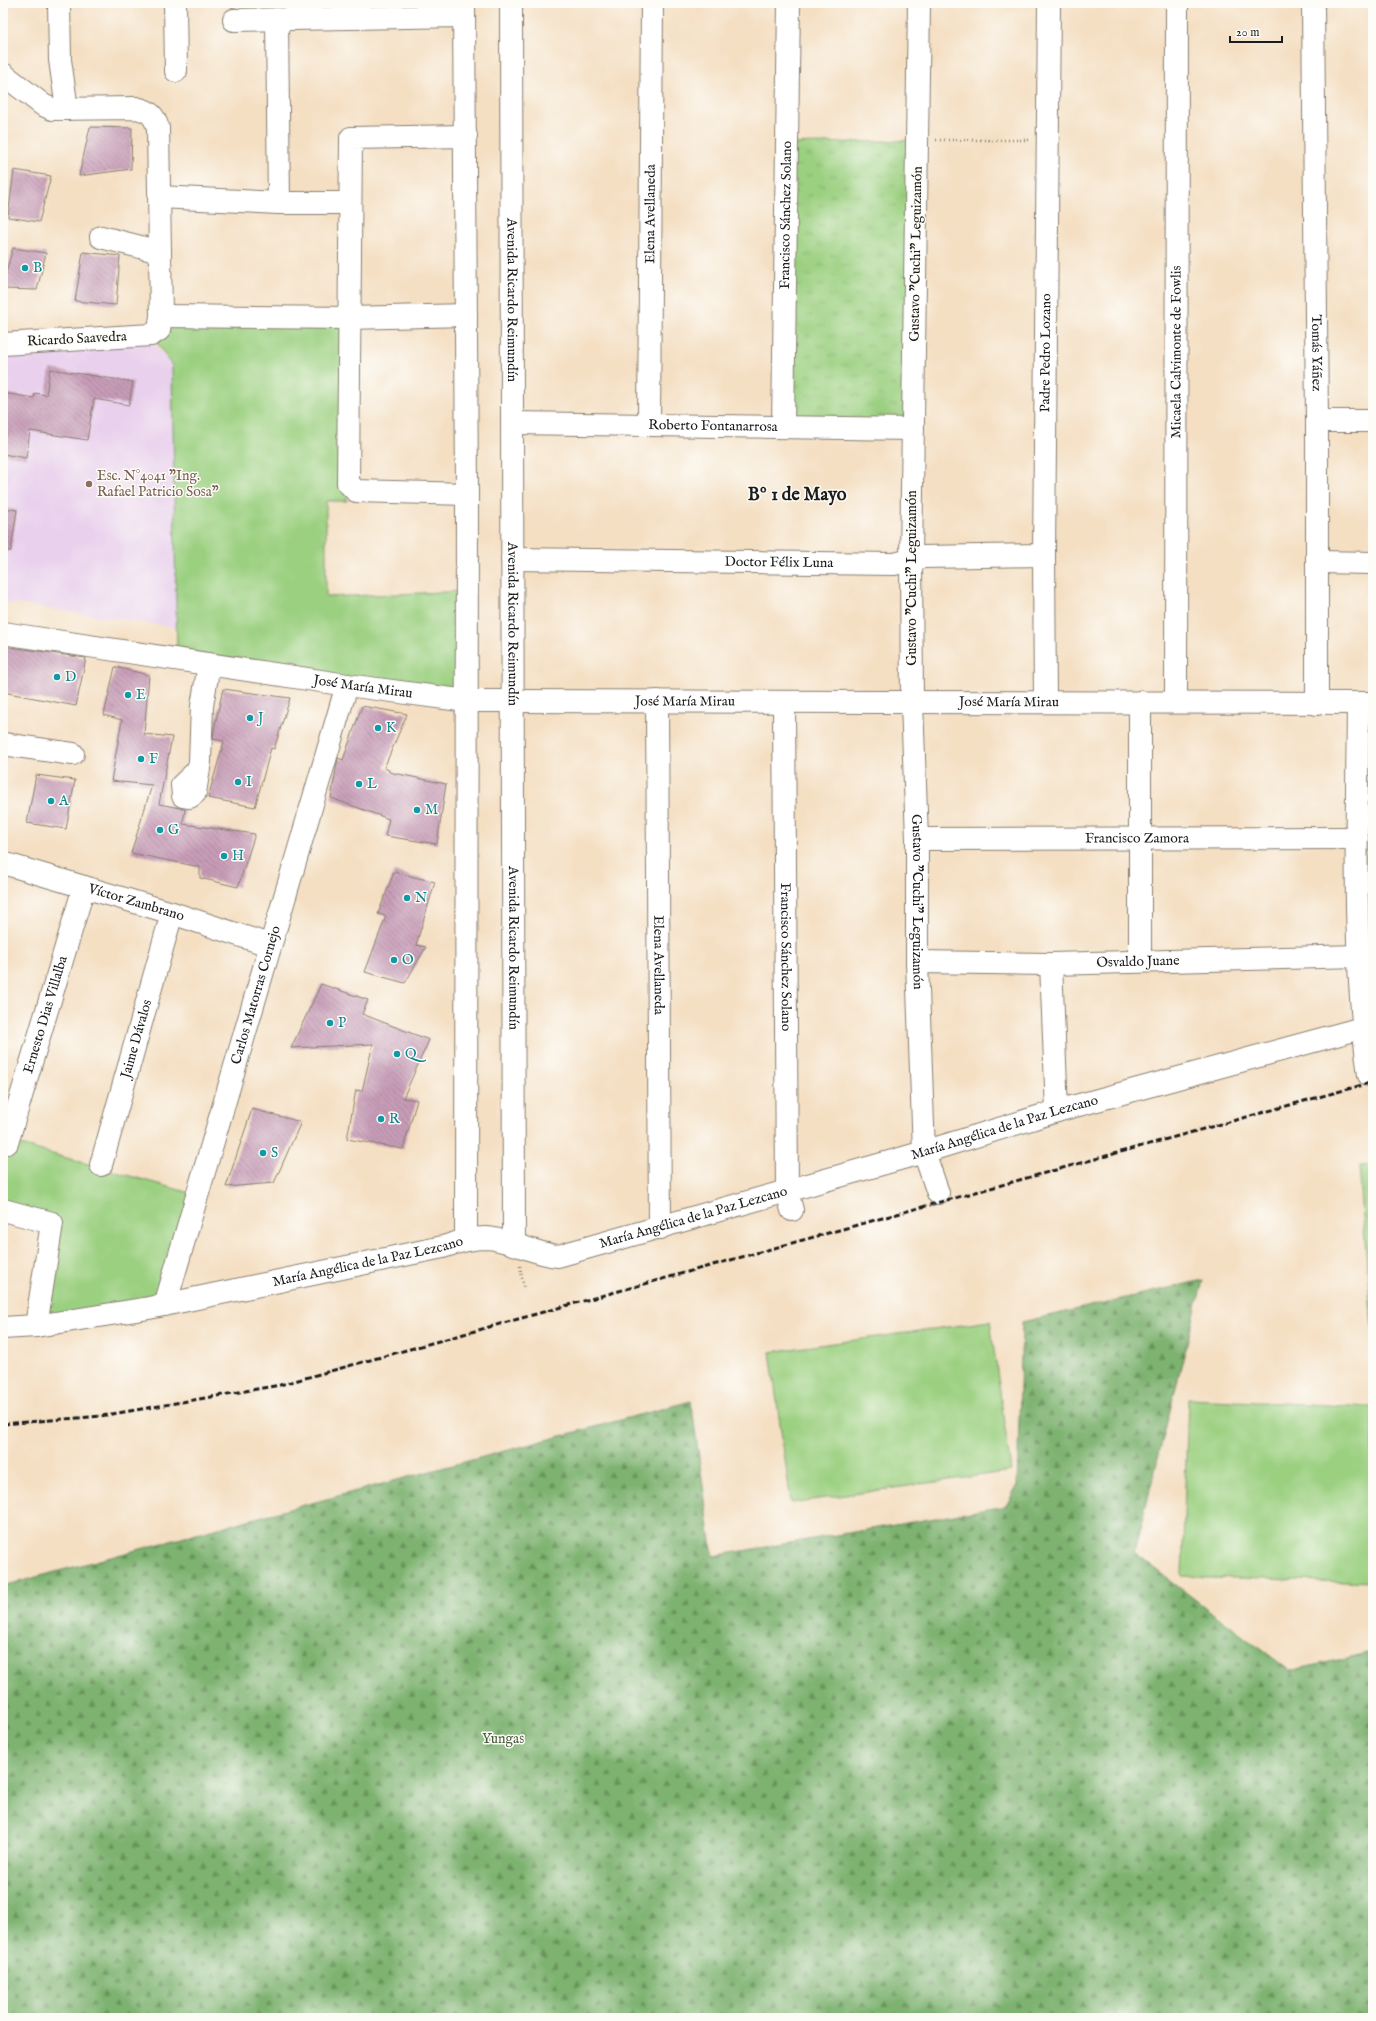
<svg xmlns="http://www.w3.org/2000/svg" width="1376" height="2021" viewBox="0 0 1376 2021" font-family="'IM FELL English',serif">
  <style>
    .built { fill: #e9d1ed }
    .grass { fill: #9cd081; stroke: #5c764e }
    .forest { fill: url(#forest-firs); stroke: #4c6746 }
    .park { fill: url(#park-tufts); stroke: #5c764e }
    .building { fill: url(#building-back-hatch) }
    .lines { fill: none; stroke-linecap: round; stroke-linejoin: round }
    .minor-casing { stroke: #887e70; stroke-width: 24 }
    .path { stroke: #887e70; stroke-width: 2.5; stroke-dasharray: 1 3; stroke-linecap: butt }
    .minor { stroke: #fff; stroke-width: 22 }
    .rail { stroke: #1c1c1c; stroke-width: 3; stroke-dasharray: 6 3; stroke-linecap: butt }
    .culture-dot { fill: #0f9aa8; stroke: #fdfcf7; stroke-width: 1.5 }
    .education-dot { fill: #8d6e63; stroke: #fdfcf7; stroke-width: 1.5 }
    .labels { text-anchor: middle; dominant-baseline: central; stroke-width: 3; stroke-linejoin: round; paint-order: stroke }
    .street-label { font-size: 14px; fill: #1c1c1c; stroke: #fdfcf7 }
    .culture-label { font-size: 14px; fill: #0d838f; stroke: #fdfcf7; text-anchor: start }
    .education-label { font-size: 14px; fill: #785e54; stroke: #fdfcf7; text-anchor: start }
    .park-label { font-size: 14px; fill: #495b3f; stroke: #fdfcf7 }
    .district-label { font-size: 18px; font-weight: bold; fill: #1c1c1c; stroke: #fdfcf7 }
  </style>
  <defs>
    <pattern id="forest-firs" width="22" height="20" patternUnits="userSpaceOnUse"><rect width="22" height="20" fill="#7db26f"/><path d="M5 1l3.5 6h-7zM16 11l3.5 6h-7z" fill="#66905a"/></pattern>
    <pattern id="park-tufts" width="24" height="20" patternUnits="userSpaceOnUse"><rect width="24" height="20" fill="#9cd081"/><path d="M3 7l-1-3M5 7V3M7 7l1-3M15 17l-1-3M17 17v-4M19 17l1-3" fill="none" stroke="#86b26f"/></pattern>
    <pattern id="building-back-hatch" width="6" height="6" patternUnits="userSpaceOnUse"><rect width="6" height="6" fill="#c79cb7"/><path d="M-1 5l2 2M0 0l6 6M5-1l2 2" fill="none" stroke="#a17e94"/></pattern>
  </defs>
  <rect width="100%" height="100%" fill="#fdfcf7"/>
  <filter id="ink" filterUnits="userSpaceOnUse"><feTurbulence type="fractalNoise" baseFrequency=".025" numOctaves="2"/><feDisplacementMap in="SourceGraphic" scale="8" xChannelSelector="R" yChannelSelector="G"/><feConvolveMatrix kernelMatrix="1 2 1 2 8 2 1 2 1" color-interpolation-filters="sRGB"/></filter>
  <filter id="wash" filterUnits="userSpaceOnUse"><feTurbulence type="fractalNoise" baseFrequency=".012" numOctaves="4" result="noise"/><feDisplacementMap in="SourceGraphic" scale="16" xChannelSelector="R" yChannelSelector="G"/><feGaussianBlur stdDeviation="0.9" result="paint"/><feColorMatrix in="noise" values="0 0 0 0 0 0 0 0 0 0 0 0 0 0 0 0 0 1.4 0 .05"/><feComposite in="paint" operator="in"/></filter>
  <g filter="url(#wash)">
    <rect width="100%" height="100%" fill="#f4dfc3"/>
    <!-- built -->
    <polygon class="built" points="152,341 172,366 180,628 3,602 3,356"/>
    <!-- grass -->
    <g class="grass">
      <polygon points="161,316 350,318 347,501 326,501 326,597 467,591 467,701 177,659 172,366 155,339"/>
      <polygon points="3,1140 197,1195 165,1305 36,1326 52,1223 3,1210"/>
      <polygon points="1373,1165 1373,1340 1359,1166"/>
      <polygon points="990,1321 1011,1471 791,1503 770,1352"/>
      <polygon points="1188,1399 1373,1407 1373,1583 1182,1576"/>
    </g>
    <!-- forest -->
    <polygon class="forest" points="1203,1280 1134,1553 1289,1671 1373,1652 1373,2018 3,2018 3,1586 691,1401 713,1556 1006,1506 1017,1486 1022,1322"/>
    <!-- park -->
    <g class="park">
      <polygon points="919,140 913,429 783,426 787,144"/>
      <polygon points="1358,703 1373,703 1373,1019 1366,1020"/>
    </g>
    <g id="blocks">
      <!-- building -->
      <g class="building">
        <polygon points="90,127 132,128 131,169 79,176"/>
        <polygon points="14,170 51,176 39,222 8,217"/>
        <polygon points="13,248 46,253 37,290 3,289 3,283"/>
        <polygon points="83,252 120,256 116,305 75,301"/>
        <polygon points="50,369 133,382 129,405 94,399 87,440 30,431 26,458 3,454 3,393 34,398 35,393 46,395"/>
        <polygon points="3,508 17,510 11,551 3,551"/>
        <polygon points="3,646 86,658 76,706 3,692"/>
        <polygon points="115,667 149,675 144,734 172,737 159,804 185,809 183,824 255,834 238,887 200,878 200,867 131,853 152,785 111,781 122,720 104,715"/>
        <polygon points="223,689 290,698 274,749 271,748 255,807 208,798 224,741 213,739 214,729"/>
        <polygon points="362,706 407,714 384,768 389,770 389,772 446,784 437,844 385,836 389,819 331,798 338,758 343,760"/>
        <polygon points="36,775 75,780 66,829 27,823"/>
        <polygon points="394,872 435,882 416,945 426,947 405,983 365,972 386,916 378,914"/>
        <polygon points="321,984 368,1000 362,1014 429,1040 403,1098 417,1100 403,1149 347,1139 356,1090 362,1091 373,1044 291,1048"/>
        <polygon points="252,1109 301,1122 274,1183 226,1187"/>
      </g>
    </g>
  </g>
  <g filter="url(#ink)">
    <use href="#blocks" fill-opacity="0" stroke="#887e70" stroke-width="1"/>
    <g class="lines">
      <defs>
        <g id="minor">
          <polyline points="59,3 60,60 67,109"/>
          <polyline points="175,3 176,71"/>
          <polyline points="464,3 467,494 466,1240"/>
          <path id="s1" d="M511 3 514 1244"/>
          <path id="s2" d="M919 3 911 560 912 702 917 839V962L924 1152 938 1193"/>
          <path id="s3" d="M1313 3 1317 421V704"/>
          <polyline points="234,20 464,16"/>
          <path d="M3 74 43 105 52 109 136 108C150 111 154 115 158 128L161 316 159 330 151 335 3 344"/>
          <polyline points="466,136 351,138 348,483 356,491 467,494"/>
          <polyline points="159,197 279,203 277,19"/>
          <polyline points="279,203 349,203"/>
          <polyline points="101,237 160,252"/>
          <polyline points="161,316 350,318 466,315"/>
          <polyline points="1317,421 1373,421"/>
          <path id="s4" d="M513 423 913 429"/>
          <path id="s5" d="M649 425 652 3"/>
          <path id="s6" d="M783 426 789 3"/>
          <path id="s7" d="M512 559 894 564 924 557 1044 555"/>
          <polyline points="1317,562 1373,563"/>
          <path id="s8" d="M3 633 347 685 467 701 1373 703"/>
          <path id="s9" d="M657 701 660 1228"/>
          <path id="s10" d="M784 702 787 1192 792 1210"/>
          <path id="s11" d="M1045 702 1044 555 1049 3"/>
          <polyline points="1140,702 1140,960"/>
          <path id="s12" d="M1176 702 1177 3"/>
          <path d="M1358 703C1357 827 1352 952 1369 1075"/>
          <polyline points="3,744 73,754"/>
          <polyline points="199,769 182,785 183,796 190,797 195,793 200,761 202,706 209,664"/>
          <path id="s13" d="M917 839 1357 838"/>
          <path id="s14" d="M3 863 172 913 269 945"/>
          <path id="s15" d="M917 962 1051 964 1359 956"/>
          <polyline points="1051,964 1057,1111"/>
          <path id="s16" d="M7 1143 84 887"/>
          <path id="s17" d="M101 1165 172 913"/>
          <polyline points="3,1210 52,1223 36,1326"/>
          <path id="s18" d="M165 1305 347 685"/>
          <path id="s19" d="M3 1328 36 1326 149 1308 443 1247C457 1242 471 1238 486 1238 510 1239 533 1254 558 1256L924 1152 1057 1111 1373 1025"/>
        </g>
      </defs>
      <!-- minor casing -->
      <use href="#minor" class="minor-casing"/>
      <!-- path -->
      <g class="path">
        <polyline points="936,140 1029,140"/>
        <polyline points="520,1266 524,1289"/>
      </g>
      <!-- minor -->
      <use href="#minor" class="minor"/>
      <!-- rail -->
      <polyline class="rail" points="3,1424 101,1416 280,1385 1373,1082"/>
    </g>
  </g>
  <!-- markers -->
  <g class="culture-dot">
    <circle cx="25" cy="268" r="4"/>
    <circle cx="57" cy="677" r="4"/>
    <circle cx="128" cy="695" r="4"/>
    <circle cx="250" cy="718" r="4"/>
    <circle cx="378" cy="728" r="4"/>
    <circle cx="141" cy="759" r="4"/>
    <circle cx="238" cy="782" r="4"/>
    <circle cx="359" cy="784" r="4"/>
    <circle cx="51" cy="801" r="4"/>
    <circle cx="417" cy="810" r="4"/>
    <circle cx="160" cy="830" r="4"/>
    <circle cx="224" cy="856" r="4"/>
    <circle cx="407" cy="898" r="4"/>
    <circle cx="394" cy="960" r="4"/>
    <circle cx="330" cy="1023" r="4"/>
    <circle cx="397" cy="1054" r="4"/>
    <circle cx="381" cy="1119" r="4"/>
    <circle cx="263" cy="1153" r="4"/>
  </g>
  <circle class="education-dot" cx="89" cy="484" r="4"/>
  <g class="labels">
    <!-- street labels -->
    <g class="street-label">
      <text stroke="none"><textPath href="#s5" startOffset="211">Elena Avellaneda</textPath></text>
      <text stroke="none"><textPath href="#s6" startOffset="211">Francisco Sánchez Solano</textPath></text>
      <text transform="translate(916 254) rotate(-89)">Gustavo "Cuchi" Leguizamón</text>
      <text stroke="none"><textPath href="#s1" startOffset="297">Avenida Ricardo Reimundín</textPath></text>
      <text transform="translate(77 339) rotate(-3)">Ricardo Saavedra</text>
      <text stroke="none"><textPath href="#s12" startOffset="350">Micaela Calvimonte de Fowlis</textPath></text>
      <text stroke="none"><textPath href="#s11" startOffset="349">Padre Pedro Lozano</textPath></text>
      <text stroke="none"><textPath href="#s3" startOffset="350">Tomás Yáñez</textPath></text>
      <text stroke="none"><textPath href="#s4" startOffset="200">Roberto Fontanarrosa</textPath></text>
      <text stroke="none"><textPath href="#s7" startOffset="267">Doctor Félix Luna</textPath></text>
      <text transform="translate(912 578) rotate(-90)">Gustavo "Cuchi" Leguizamón</text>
      <text stroke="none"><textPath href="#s1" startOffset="621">Avenida Ricardo Reimundín</textPath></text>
      <text stroke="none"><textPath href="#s8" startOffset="364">José María Mirau</textPath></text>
      <text stroke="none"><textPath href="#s8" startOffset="687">José María Mirau</textPath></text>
      <text stroke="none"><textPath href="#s8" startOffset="1011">José María Mirau</textPath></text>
      <text stroke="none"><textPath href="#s13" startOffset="220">Francisco Zamora</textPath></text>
      <text stroke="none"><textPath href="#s2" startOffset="899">Gustavo "Cuchi" Leguizamón</textPath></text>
      <text stroke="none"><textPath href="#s14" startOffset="139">Víctor Zambrano</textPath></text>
      <text stroke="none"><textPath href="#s1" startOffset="945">Avenida Ricardo Reimundín</textPath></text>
      <text stroke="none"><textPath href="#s10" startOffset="255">Francisco Sánchez Solano</textPath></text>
      <text stroke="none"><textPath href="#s15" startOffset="221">Osvaldo Juane</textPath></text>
      <text stroke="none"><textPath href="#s9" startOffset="264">Elena Avellaneda</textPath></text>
      <text stroke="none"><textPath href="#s18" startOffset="323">Carlos Matorras Cornejo</textPath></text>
      <text stroke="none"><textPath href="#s16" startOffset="134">Ernesto Dias Villalba</textPath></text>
      <text stroke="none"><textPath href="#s17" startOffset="131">Jaime Dávalos</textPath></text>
      <text stroke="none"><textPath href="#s19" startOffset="1031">María Angélica de la Paz Lezcano</textPath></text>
      <text stroke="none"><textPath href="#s19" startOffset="707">María Angélica de la Paz Lezcano</textPath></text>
      <text stroke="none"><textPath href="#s19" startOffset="371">María Angélica de la Paz Lezcano</textPath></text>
    </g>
    <!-- culture labels -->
    <g class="culture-label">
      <text x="33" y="268">B</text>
      <text x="65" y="677">D</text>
      <text x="136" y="695">E</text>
      <text x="258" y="718">J</text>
      <text x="386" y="728">K</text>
      <text x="149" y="759">F</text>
      <text x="246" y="782">I</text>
      <text x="367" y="784">L</text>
      <text x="59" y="801">A</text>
      <text x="425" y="810">M</text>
      <text x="168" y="830">G</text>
      <text x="232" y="856">H</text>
      <text x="415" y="898">N</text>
      <text x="402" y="960">O</text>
      <text x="338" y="1023">P</text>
      <text x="405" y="1054">Q</text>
      <text x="389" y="1119">R</text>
      <text x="271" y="1153">S</text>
    </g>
    <!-- education labels -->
    <g class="education-label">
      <text x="97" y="476">Esc. N°4041 "Ing.<tspan x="97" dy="16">Rafael Patricio Sosa"</tspan></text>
    </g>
    <!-- park labels -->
    <g class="park-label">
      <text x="503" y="1739">Yungas</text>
    </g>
    <!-- district labels -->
    <g class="district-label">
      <text x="797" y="495">Bº 1 de Mayo</text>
    </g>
  </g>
  <!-- margin -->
  <rect width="1376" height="2021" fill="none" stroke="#fdfcf7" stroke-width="16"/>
  <!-- scale -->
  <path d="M1230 36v6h52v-6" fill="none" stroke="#1c1c1c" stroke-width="2"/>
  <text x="1236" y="36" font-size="12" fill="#1c1c1c" stroke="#fdfcf7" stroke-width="3" paint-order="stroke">20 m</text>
</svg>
